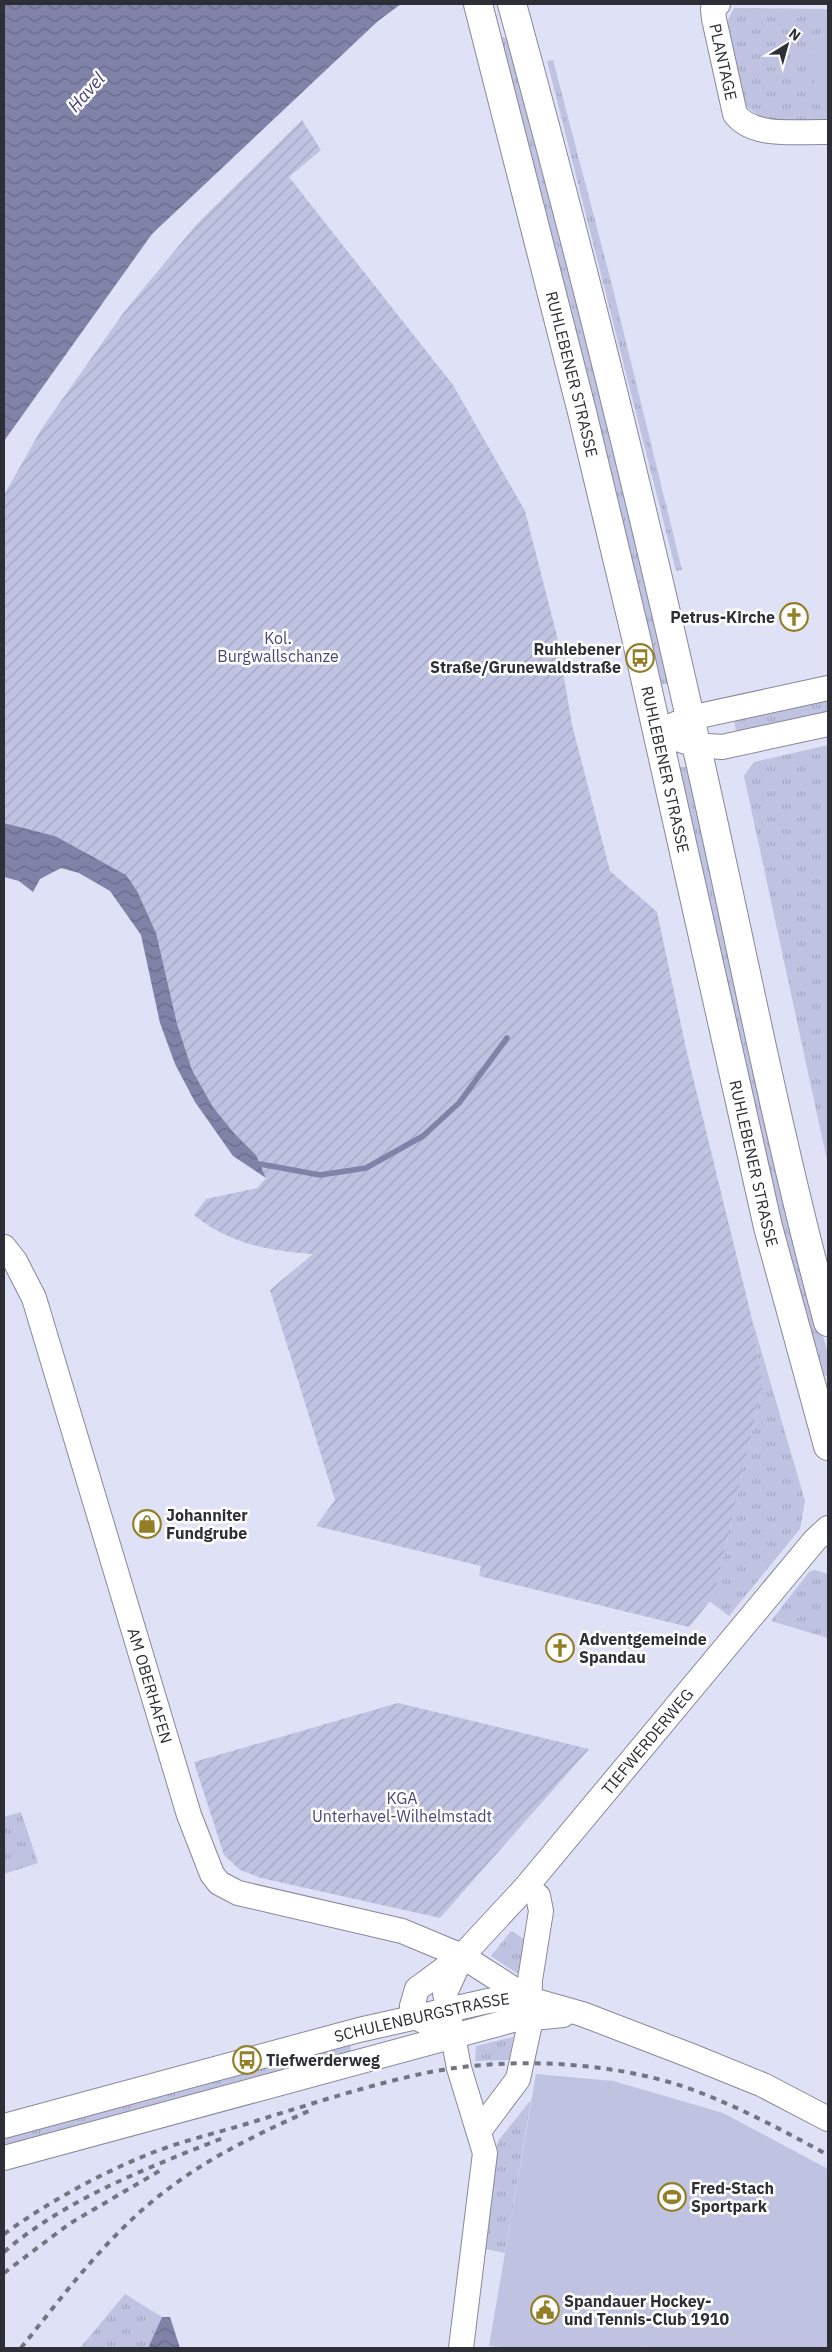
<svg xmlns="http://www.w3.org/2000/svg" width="832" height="2352" viewBox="0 0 832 2352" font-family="'IBM Plex Sans',sans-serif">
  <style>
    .grass { fill: url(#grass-tufts) }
    .garden { fill: url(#garden-furrows) }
    .pitch { fill: #bfc2e0 }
    .water { fill: url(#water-waves) }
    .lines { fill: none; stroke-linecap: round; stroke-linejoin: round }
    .stream { stroke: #8082a8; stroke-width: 5.5 }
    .minor-casing { stroke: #87889b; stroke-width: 26 }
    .major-casing { stroke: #87889b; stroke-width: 30 }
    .minor { stroke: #fff; stroke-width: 24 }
    .major { stroke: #fff; stroke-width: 28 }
    .rail { stroke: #747582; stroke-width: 4; stroke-dasharray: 6 6; stroke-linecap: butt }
    .labels { text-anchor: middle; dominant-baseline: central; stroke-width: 5; stroke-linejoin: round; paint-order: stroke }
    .street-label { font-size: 16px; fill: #2d2e36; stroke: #fff }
    .poi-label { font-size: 16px; font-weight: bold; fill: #2d2e36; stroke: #fff; text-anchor: start }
    .park-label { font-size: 16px; fill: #47487c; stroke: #fff }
    .water-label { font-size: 18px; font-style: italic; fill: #444579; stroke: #fff }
  </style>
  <defs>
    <pattern id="grass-tufts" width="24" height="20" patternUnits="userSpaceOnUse" patternTransform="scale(1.25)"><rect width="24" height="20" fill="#bfc2e0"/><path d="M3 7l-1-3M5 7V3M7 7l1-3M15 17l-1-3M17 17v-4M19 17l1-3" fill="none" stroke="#a4a7c1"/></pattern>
    <pattern id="garden-furrows" width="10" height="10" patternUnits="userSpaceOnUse" patternTransform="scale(1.25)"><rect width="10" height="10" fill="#bfc2e0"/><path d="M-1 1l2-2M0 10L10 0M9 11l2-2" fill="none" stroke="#a4a7c1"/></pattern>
    <pattern id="water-waves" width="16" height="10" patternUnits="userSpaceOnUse" patternTransform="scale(1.25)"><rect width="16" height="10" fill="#8082a8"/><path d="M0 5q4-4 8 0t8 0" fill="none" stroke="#696b8a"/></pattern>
  </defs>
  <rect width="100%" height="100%" fill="#dfe1f6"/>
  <!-- grass -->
  <g class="grass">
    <polygon points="734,8 828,9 828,125 770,125 746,106 727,22"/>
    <polygon points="510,33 673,682 655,686 496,35 506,38"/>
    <polygon points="553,60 614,293 682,570 676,571 547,61"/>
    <polygon points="828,701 828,716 737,735 734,721"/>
    <polygon points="828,745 828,1165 744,776 754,762"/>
    <polygon points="690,766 794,1221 828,1355 828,1377 818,1372 792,1277 677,768"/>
    <polygon points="752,1319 805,1501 800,1529 729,1616 709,1601 714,1596 763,1385"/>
    <polygon points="815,1570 828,1574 828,1638 771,1621 809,1572"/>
    <polygon points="21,1812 38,1863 4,1874 4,1817"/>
    <polygon points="511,1931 526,1940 518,1974 491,1956"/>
    <polygon points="513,2037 510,2060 475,2061 476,2046"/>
    <polygon points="349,2041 352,2053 4,2147 4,2133"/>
    <polygon points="531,2100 505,2253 481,2248 498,2141"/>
    <polygon points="125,2294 162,2317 148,2348 80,2348"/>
  </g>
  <!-- garden -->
  <g class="garden">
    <path d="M302 120 321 150 289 177 453 385 525 511 557 636 572 725 610 871 657 912 687 1053 752 1319 763 1385 714 1596 689 1627 479 1576 481 1566 316 1526 335 1500 270 1290 313 1254C269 1251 230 1244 194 1215L206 1199 257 1188 266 1178 256 1155 234 1133 213 1107 192 1070 125 875 55 836 4 823V495L42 428 124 312 196 225Z"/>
    <polygon points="398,1703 589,1749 440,1918 261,1878 240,1870 224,1855 194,1762"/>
  </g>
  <!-- pitch -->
  <g class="pitch">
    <polygon points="812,41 828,41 828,93 814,93"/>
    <polygon points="536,2074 613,2081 723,2113 828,2169 828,2348 648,2348 646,2346 643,2348 511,2348 489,2346"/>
  </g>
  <!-- water -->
  <g class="water">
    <polygon points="4,4 401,4 378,21 152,234 4,441"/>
    <polygon points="4,823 55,836 126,875 137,891 156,933 177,1024 192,1070 213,1107 234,1133 256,1155 266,1178 233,1156 195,1102 175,1064 160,1023 141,935 110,891 79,873 61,868 40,879 33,892 19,881 4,877"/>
    <polygon points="162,2317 170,2317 180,2348 148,2348"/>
  </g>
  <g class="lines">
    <!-- stream -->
    <polyline class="stream" points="260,1164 320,1175 366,1168 423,1136 459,1103 507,1038"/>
    <defs>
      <g id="minor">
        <path id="s1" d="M718 4 713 9 714 19 735 114C754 139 799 131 828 132"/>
        <polyline points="656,732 690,718 828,688"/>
        <polyline points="680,740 696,745 722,747 828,724"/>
        <path id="s2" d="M4 1247 15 1261 34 1298 189 1815 212 1874 219 1883 238 1893 402 1931 462 1956 529 1999"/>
        <polyline points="461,1958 445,1993 459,2068 485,2153 461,2348"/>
        <path id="s3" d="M453 2036 415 2017 412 2006 417 1989 462 1956 526 1887 815 1540 828 1528"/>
        <path id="s4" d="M4 2126 359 2030 488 2001 511 1998 529 1999 582 2014 689 2055 763 2085 828 2119"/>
        <polyline points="479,2131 518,2079 529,2028 530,1980 541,1911 538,1896 526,1887"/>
        <polyline points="4,2158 513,2020 563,2015"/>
      </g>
      <g id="major">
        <path id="s5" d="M478 4 582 412 635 633 768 1227 828 1446"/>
        <path d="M512 4C583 262 647 523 705 784 745 964 780 1145 828 1322"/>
      </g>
    </defs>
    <!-- minor casing -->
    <use href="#minor" class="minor-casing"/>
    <!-- major casing -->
    <use href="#major" class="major-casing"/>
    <!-- minor -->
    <use href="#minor" class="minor"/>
    <!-- major -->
    <use href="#major" class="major"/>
    <!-- rail -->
    <g class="rail">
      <path d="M4 2234C50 2201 101 2173 154 2152 188 2139 225 2131 259 2120 311 2104 363 2087 416 2075 499 2056 605 2060 685 2087 736 2105 782 2130 828 2155"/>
      <path d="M4 2252C66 2199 147 2168 223 2138"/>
      <polyline points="4,2273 69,2224 161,2170"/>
      <path d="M21 2348C66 2292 110 2232 168 2189 211 2156 262 2132 311 2110"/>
    </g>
  </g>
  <!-- icons -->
  <defs>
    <symbol id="church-ring" viewBox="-11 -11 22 22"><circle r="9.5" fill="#fff" stroke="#947f26" stroke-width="1.5"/><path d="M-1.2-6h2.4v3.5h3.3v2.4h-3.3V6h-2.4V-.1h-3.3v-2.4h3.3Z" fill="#947f26"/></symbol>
    <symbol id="bus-ring" viewBox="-11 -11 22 22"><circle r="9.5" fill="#fff" stroke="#947f26" stroke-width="1.5"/><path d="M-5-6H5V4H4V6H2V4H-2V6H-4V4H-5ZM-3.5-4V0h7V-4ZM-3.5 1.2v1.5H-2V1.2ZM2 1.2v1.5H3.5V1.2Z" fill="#947f26"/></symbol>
    <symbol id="shop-ring" viewBox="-11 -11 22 22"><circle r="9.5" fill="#fff" stroke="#947f26" stroke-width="1.5"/><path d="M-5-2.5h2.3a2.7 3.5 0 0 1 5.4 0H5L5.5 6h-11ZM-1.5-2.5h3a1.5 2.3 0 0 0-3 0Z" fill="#947f26"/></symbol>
    <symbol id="stadium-ring" viewBox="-11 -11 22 22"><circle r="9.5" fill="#fff" stroke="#947f26" stroke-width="1.5"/><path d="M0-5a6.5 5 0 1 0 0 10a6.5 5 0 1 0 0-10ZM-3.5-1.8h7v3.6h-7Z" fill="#947f26"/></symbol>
    <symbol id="civic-ring" viewBox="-11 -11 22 22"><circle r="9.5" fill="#fff" stroke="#947f26" stroke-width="1.5"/><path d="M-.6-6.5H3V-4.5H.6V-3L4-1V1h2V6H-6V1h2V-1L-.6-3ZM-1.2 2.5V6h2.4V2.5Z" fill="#947f26"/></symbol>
  </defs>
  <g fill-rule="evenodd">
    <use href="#church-ring" x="778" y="601" width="32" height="32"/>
    <use href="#bus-ring" x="624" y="642" width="32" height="32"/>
    <use href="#shop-ring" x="131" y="1508" width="32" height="32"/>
    <use href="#church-ring" x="544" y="1632" width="32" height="32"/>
    <use href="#bus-ring" x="231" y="2044" width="32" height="32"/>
    <use href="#stadium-ring" x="656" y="2181" width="32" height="32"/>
    <use href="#civic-ring" x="529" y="2294" width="32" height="32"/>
  </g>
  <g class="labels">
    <!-- street labels -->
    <g class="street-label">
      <text stroke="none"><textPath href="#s1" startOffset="61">PLANTAGE</textPath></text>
      <text stroke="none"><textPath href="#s5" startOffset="382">RUHLEBENER STRASSE</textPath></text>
      <text stroke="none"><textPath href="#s5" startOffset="788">RUHLEBENER STRASSE</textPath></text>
      <text stroke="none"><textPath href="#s5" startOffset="1192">RUHLEBENER STRASSE</textPath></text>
      <text stroke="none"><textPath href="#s2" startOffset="464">AM OBERHAFEN</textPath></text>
      <text stroke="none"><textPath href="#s3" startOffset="411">TIEFWERDERWEG</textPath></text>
      <text stroke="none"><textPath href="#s4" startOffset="432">SCHULENBURGSTRASSE</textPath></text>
    </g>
    <!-- poi labels -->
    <g class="poi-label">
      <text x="775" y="617" text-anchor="end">Petrus-Kirche</text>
      <text x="621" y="649" text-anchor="end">Ruhlebener<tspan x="621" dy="18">Straße/Grunewaldstraße</tspan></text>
      <text x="166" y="1515">Johanniter<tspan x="166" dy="18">Fundgrube</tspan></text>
      <text x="579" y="1639">Adventgemeinde<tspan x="579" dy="18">Spandau</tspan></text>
      <text x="266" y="2060">Tiefwerderweg</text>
      <text x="691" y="2188">Fred-Stach<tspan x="691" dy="18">Sportpark</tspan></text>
      <text x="564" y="2301">Spandauer Hockey-<tspan x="564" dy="18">und Tennis-Club 1910</tspan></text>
    </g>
    <!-- park labels -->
    <g class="park-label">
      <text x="278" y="638">Kol.<tspan x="278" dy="18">Burgwallschanze</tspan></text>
      <text x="402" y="1798">KGA<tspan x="402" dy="18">Unterhavel-Wilhelmstadt</tspan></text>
    </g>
    <!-- water labels -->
    <g class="water-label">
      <text transform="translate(86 92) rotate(-48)">Havel</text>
    </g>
  </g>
  <!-- border -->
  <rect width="832" height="2352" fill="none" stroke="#2d2e36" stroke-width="10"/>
  <!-- north arrow -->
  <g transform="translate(787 45) rotate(37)" stroke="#ffffff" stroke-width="4" paint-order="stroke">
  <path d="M0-4L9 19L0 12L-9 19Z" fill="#2d2e36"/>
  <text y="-8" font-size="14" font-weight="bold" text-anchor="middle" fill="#2d2e36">N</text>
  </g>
</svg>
